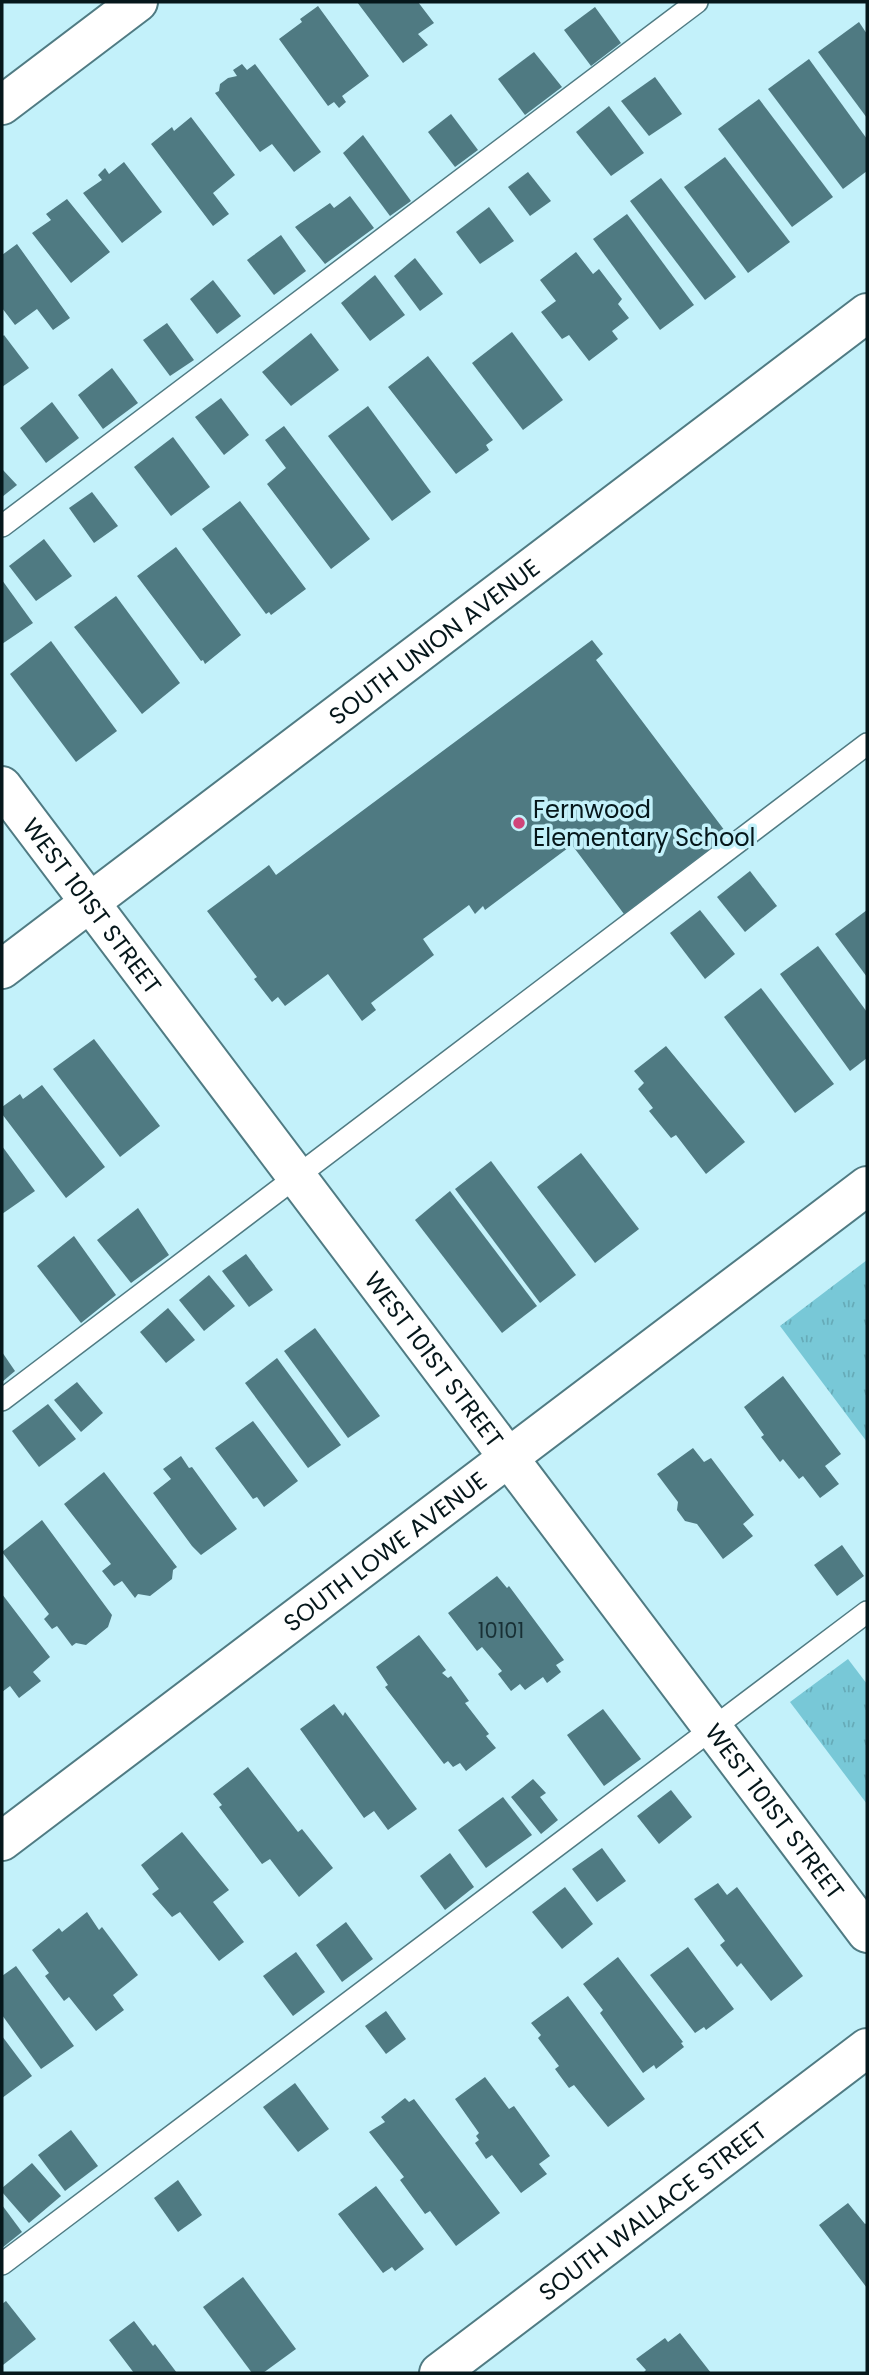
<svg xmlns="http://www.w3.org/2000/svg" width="869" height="2375" viewBox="0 0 869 2375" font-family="Poppins,sans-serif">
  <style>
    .grass { fill: url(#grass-tufts) }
    .building { fill: #4f7a82 }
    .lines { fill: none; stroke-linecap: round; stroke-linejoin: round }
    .service-casing { stroke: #507b83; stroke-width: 24 }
    .minor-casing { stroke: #507b83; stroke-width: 42 }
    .service { stroke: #fff; stroke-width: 21 }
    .minor { stroke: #fff; stroke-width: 38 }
    .poi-dot { fill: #d0457a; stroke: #c3f1fa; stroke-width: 2.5 }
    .labels { text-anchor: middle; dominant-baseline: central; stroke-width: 7; stroke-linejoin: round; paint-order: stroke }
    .number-label { font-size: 21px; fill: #183035 }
    .street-label { font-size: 24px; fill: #06171b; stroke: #c3f1fa }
    .poi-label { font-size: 24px; fill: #06171b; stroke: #c3f1fa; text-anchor: start }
  </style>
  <defs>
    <pattern id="grass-tufts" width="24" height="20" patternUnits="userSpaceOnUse" patternTransform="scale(1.75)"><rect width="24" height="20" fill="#78c8d7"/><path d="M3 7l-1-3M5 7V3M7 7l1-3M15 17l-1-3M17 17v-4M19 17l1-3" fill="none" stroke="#66abb8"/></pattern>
  </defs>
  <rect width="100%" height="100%" fill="#c3f1fa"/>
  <!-- grass -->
  <g class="grass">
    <polygon points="867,1260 867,1442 780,1326"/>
    <polygon points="848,1659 867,1684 867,1804 790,1702"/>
  </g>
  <!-- building -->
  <g class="building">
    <polygon points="357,2 418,2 434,23 418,34 428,45 403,63"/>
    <polygon points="318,6 369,76 342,96 346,102 339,108 334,102 328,106 279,39 302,22 300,19"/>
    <polygon points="595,7 621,43 591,66 564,30"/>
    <polygon points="859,22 867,34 867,118 818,52"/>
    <polygon points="534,52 562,87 525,115 498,79"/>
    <polygon points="809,59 867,139 867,171 843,189 768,89"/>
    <polygon points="242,64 247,70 255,64 321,152 294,172 272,144 260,152 215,93 219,91 220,84 228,78 237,76 233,70"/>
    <polygon points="655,77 682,114 649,136 621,101"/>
    <polygon points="759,99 833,197 792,227 718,129"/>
    <polygon points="609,106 644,153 611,176 576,132"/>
    <polygon points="451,114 478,150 455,167 428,132"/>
    <polygon points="191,117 235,175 213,193 229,214 213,226 151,144 172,127 174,131"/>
    <polygon points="363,135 411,201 390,216 343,153"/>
    <polygon points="725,157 790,242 748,273 684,187"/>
    <polygon points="124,162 162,212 122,243 83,193 102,180 98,175 105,168 109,174"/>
    <polygon points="528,172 551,201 530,216 508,187"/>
    <polygon points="661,178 736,277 705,300 630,201"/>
    <polygon points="350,196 374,228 325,264 295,227 330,203 334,208"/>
    <polygon points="67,199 110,252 71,283 32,233 51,220 46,214"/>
    <polygon points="489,207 514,241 480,264 456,232"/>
    <polygon points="627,214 694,305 660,330 593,239"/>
    <polygon points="281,235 306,271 274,295 247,260"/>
    <polygon points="17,244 70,318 53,330 37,309 15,325 2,308 2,255"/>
    <polygon points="576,252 593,274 599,269 622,299 618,304 629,318 612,331 618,339 589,361 569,335 562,339 541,312 556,301 540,280"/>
    <polygon points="415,258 443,294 420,311 394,276"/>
    <polygon points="375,275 405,315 370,341 341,303"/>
    <polygon points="213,280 241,316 217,334 190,299"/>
    <polygon points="167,323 194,360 170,376 143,340"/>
    <polygon points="512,332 563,400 523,430 472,363"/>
    <polygon points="311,333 339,370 291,406 262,372"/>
    <polygon points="4,335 29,368 2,387 2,337"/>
    <polygon points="428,356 493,440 486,445 489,450 456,474 388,387"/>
    <polygon points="112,368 138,403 103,429 78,395"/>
    <polygon points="221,398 249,435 224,455 195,417"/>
    <polygon points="52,402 79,438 46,463 20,428"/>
    <polygon points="368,406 431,492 392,521 328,436"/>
    <polygon points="284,426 370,539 331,569 267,484 286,468 265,440"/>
    <polygon points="173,437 210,487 171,516 134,467"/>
    <polygon points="2,469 17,485 2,497"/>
    <polygon points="92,492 118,526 94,543 69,508"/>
    <polygon points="240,501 306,589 271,615 269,612 266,614 202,529"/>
    <polygon points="44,539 72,576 36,601 9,566"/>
    <polygon points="176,547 241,635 205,664 203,660 201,661 137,576"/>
    <polygon points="2,580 33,623 2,644"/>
    <polygon points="116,596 180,683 142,714 74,627"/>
    <polygon points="592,640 603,654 596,660 728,835 624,914 572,845 485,910 483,906 475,914 469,905 423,939 434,955 371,1003 376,1010 362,1021 328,974 285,1006 278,997 272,1002 254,979 257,977 207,911 269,865 276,875"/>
    <polygon points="51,641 117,731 76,762 10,674"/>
    <polygon points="750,871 777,906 745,932 717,897"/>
    <polygon points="700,910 735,954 705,979 670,933"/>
    <polygon points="867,910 867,977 835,934"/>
    <polygon points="818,946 867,1012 867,1058 850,1071 780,974"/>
    <polygon points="761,988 834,1084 795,1113 724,1017"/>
    <polygon points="94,1039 160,1126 120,1157 53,1069"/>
    <polygon points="666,1046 745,1142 706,1174 676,1135 671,1138 649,1111 653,1108 638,1089 644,1083 634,1071"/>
    <polygon points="42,1085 105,1167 66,1198 2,1114 2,1107 20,1094 23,1099"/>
    <polygon points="2,1146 35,1191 2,1214"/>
    <polygon points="581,1153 639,1229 595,1263 537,1187"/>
    <polygon points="491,1161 576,1275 540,1303 455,1189"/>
    <polygon points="450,1191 537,1306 502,1333 415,1220"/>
    <polygon points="138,1208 169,1255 131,1283 97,1240"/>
    <polygon points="74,1236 116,1295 81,1323 37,1266"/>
    <polygon points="246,1254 273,1290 249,1307 222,1271"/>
    <polygon points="209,1275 235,1306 204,1331 179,1300"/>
    <polygon points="168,1308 195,1340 166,1363 140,1332"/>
    <polygon points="315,1328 380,1416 348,1438 284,1351"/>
    <polygon points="2,1352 15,1371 2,1382"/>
    <polygon points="277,1358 341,1445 308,1468 245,1383"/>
    <polygon points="783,1376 841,1454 825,1466 839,1484 820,1498 803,1476 799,1479 783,1459 780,1462 761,1437 764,1435 744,1407"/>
    <polygon points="77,1382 103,1413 81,1432 54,1400"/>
    <polygon points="48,1404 76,1439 39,1467 12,1431"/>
    <polygon points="253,1421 298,1481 264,1507 257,1497 253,1499 215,1448"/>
    <polygon points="693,1448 704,1462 711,1458 754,1515 743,1524 753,1536 723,1559 697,1524 685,1521 677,1510 678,1502 657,1474"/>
    <polygon points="181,1456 189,1468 192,1467 237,1529 201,1555 192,1546 153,1493 171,1479 163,1469"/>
    <polygon points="104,1472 177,1567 173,1570 172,1579 150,1596 138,1594 135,1598 122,1581 114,1586 102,1571 111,1564 64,1504"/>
    <polygon points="42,1520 112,1615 108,1627 86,1645 76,1643 72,1646 57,1626 52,1629 44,1619 49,1614 2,1552"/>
    <polygon points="842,1545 864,1576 837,1596 814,1565"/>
    <polygon points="497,1576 507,1588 509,1586 564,1660 556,1665 561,1672 547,1683 543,1677 525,1690 520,1684 511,1691 498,1674 502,1671 482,1647 477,1651 448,1613"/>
    <polygon points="2,1594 50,1657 33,1672 41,1681 19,1698 10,1686 2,1692"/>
    <polygon points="419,1635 446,1670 442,1673 448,1678 451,1676 469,1701 465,1703 489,1734 486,1736 496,1748 466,1771 460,1763 453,1767 448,1761 444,1764 385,1687 388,1685 376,1667"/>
    <polygon points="334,1704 343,1716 345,1712 417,1809 388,1830 374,1811 364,1818 300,1729"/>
    <polygon points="603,1709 641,1759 604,1786 567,1735"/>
    <polygon points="248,1767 298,1832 302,1829 333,1868 299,1897 270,1859 262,1864 219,1807 222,1805 213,1794"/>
    <polygon points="533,1779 546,1793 540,1797 558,1820 541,1834 511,1797"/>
    <polygon points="671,1790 692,1817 659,1844 637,1816"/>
    <polygon points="503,1797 532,1835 486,1868 458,1830"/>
    <polygon points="182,1832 229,1890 213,1902 244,1942 219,1961 180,1912 172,1917 152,1894 159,1889 141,1865"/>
    <polygon points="602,1848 626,1881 597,1902 572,1869"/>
    <polygon points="450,1853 474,1887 445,1910 420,1876"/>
    <polygon points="718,1883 727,1895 737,1887 803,1976 771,2001 741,1963 737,1967 720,1945 725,1941 694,1899"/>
    <polygon points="565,1887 593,1924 562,1949 532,1912"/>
    <polygon points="87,1912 99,1930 102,1927 138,1975 113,1995 124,2010 96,2031 69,1997 64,2001 45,1976 49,1973 32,1950 59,1928 62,1932"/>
    <polygon points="346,1922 373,1959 342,1982 316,1945"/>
    <polygon points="688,1947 734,2009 706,2030 704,2027 695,2033 650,1975"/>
    <polygon points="296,1952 325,1992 293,2016 263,1976"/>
    <polygon points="618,1957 683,2042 681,2043 684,2047 656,2069 654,2065 643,2073 600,2013 603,2010 583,1984"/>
    <polygon points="16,1966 74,2046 41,2069 2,2015 2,1976"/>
    <polygon points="568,1996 645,2099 608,2127 574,2085 569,2088 555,2069 559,2066 538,2038 541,2035 531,2023"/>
    <polygon points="386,2011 406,2039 386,2054 365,2026"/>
    <polygon points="2,2036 32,2076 2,2098"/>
    <polygon points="485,2077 509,2109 514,2106 550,2156 539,2164 547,2174 521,2193 492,2155 486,2159 475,2143 479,2140 476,2136 479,2133 455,2099"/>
    <polygon points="295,2083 329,2129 298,2152 263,2107"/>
    <polygon points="405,2098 409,2102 414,2099 500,2213 456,2246 430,2211 425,2214 400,2180 404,2177 369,2132 385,2122 381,2117"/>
    <polygon points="71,2130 98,2166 65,2191 38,2155"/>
    <polygon points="32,2163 61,2196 29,2223 2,2192 2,2188"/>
    <polygon points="178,2180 202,2215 178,2232 154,2198"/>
    <polygon points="376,2186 424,2249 395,2271 392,2267 383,2273 338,2214"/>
    <polygon points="848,2203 865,2224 867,2223 867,2288 819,2225"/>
    <polygon points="2,2205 22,2232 2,2248"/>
    <polygon points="243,2277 296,2349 263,2373 252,2373 203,2307"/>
    <polygon points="6,2301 36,2339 3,2365 2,2304"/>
    <polygon points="134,2321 153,2346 155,2344 177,2373 134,2373 109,2340"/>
    <polygon points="680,2333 711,2373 643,2373 646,2370 636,2359 665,2338 668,2342"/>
  </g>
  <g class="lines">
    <defs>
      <g id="service">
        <polyline points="2,526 697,2"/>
        <polyline points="2,1400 867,744"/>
        <polyline points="2,2264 867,1612"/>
      </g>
      <g id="minor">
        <polyline points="2,105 138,2"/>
        <path id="s1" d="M2 786 867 1933"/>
        <path id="s2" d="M2 969 867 313"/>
        <path id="s3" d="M2 1841 867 1186"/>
        <path id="s4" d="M439 2373 867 2048"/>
      </g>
    </defs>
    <!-- service casing -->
    <use href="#service" class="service-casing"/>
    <!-- minor casing -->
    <use href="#minor" class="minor-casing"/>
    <!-- service -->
    <use href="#service" class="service"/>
    <!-- minor -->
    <use href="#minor" class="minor"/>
  </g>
  <!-- markers -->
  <circle class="poi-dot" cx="519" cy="823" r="7"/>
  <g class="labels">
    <!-- number labels -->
    <g class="number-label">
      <text x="501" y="1630">10101</text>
    </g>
    <!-- street labels -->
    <g class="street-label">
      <text stroke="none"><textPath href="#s2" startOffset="542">SOUTH UNION AVENUE</textPath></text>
      <text stroke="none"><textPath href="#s1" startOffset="150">WEST 101ST STREET</textPath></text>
      <text stroke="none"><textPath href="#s1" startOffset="718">WEST 101ST STREET</textPath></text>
      <text stroke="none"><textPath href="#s3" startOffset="480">SOUTH LOWE AVENUE</textPath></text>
      <text stroke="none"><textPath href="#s1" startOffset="1284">WEST 101ST STREET</textPath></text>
      <text stroke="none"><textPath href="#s4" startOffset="268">SOUTH WALLACE STREET</textPath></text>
    </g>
    <!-- poi labels -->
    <g class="poi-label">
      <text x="533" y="809">Fernwood<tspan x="533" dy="28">Elementary School</tspan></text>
    </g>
  </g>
  <!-- border -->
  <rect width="869" height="2375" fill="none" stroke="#06171b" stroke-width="7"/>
</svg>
